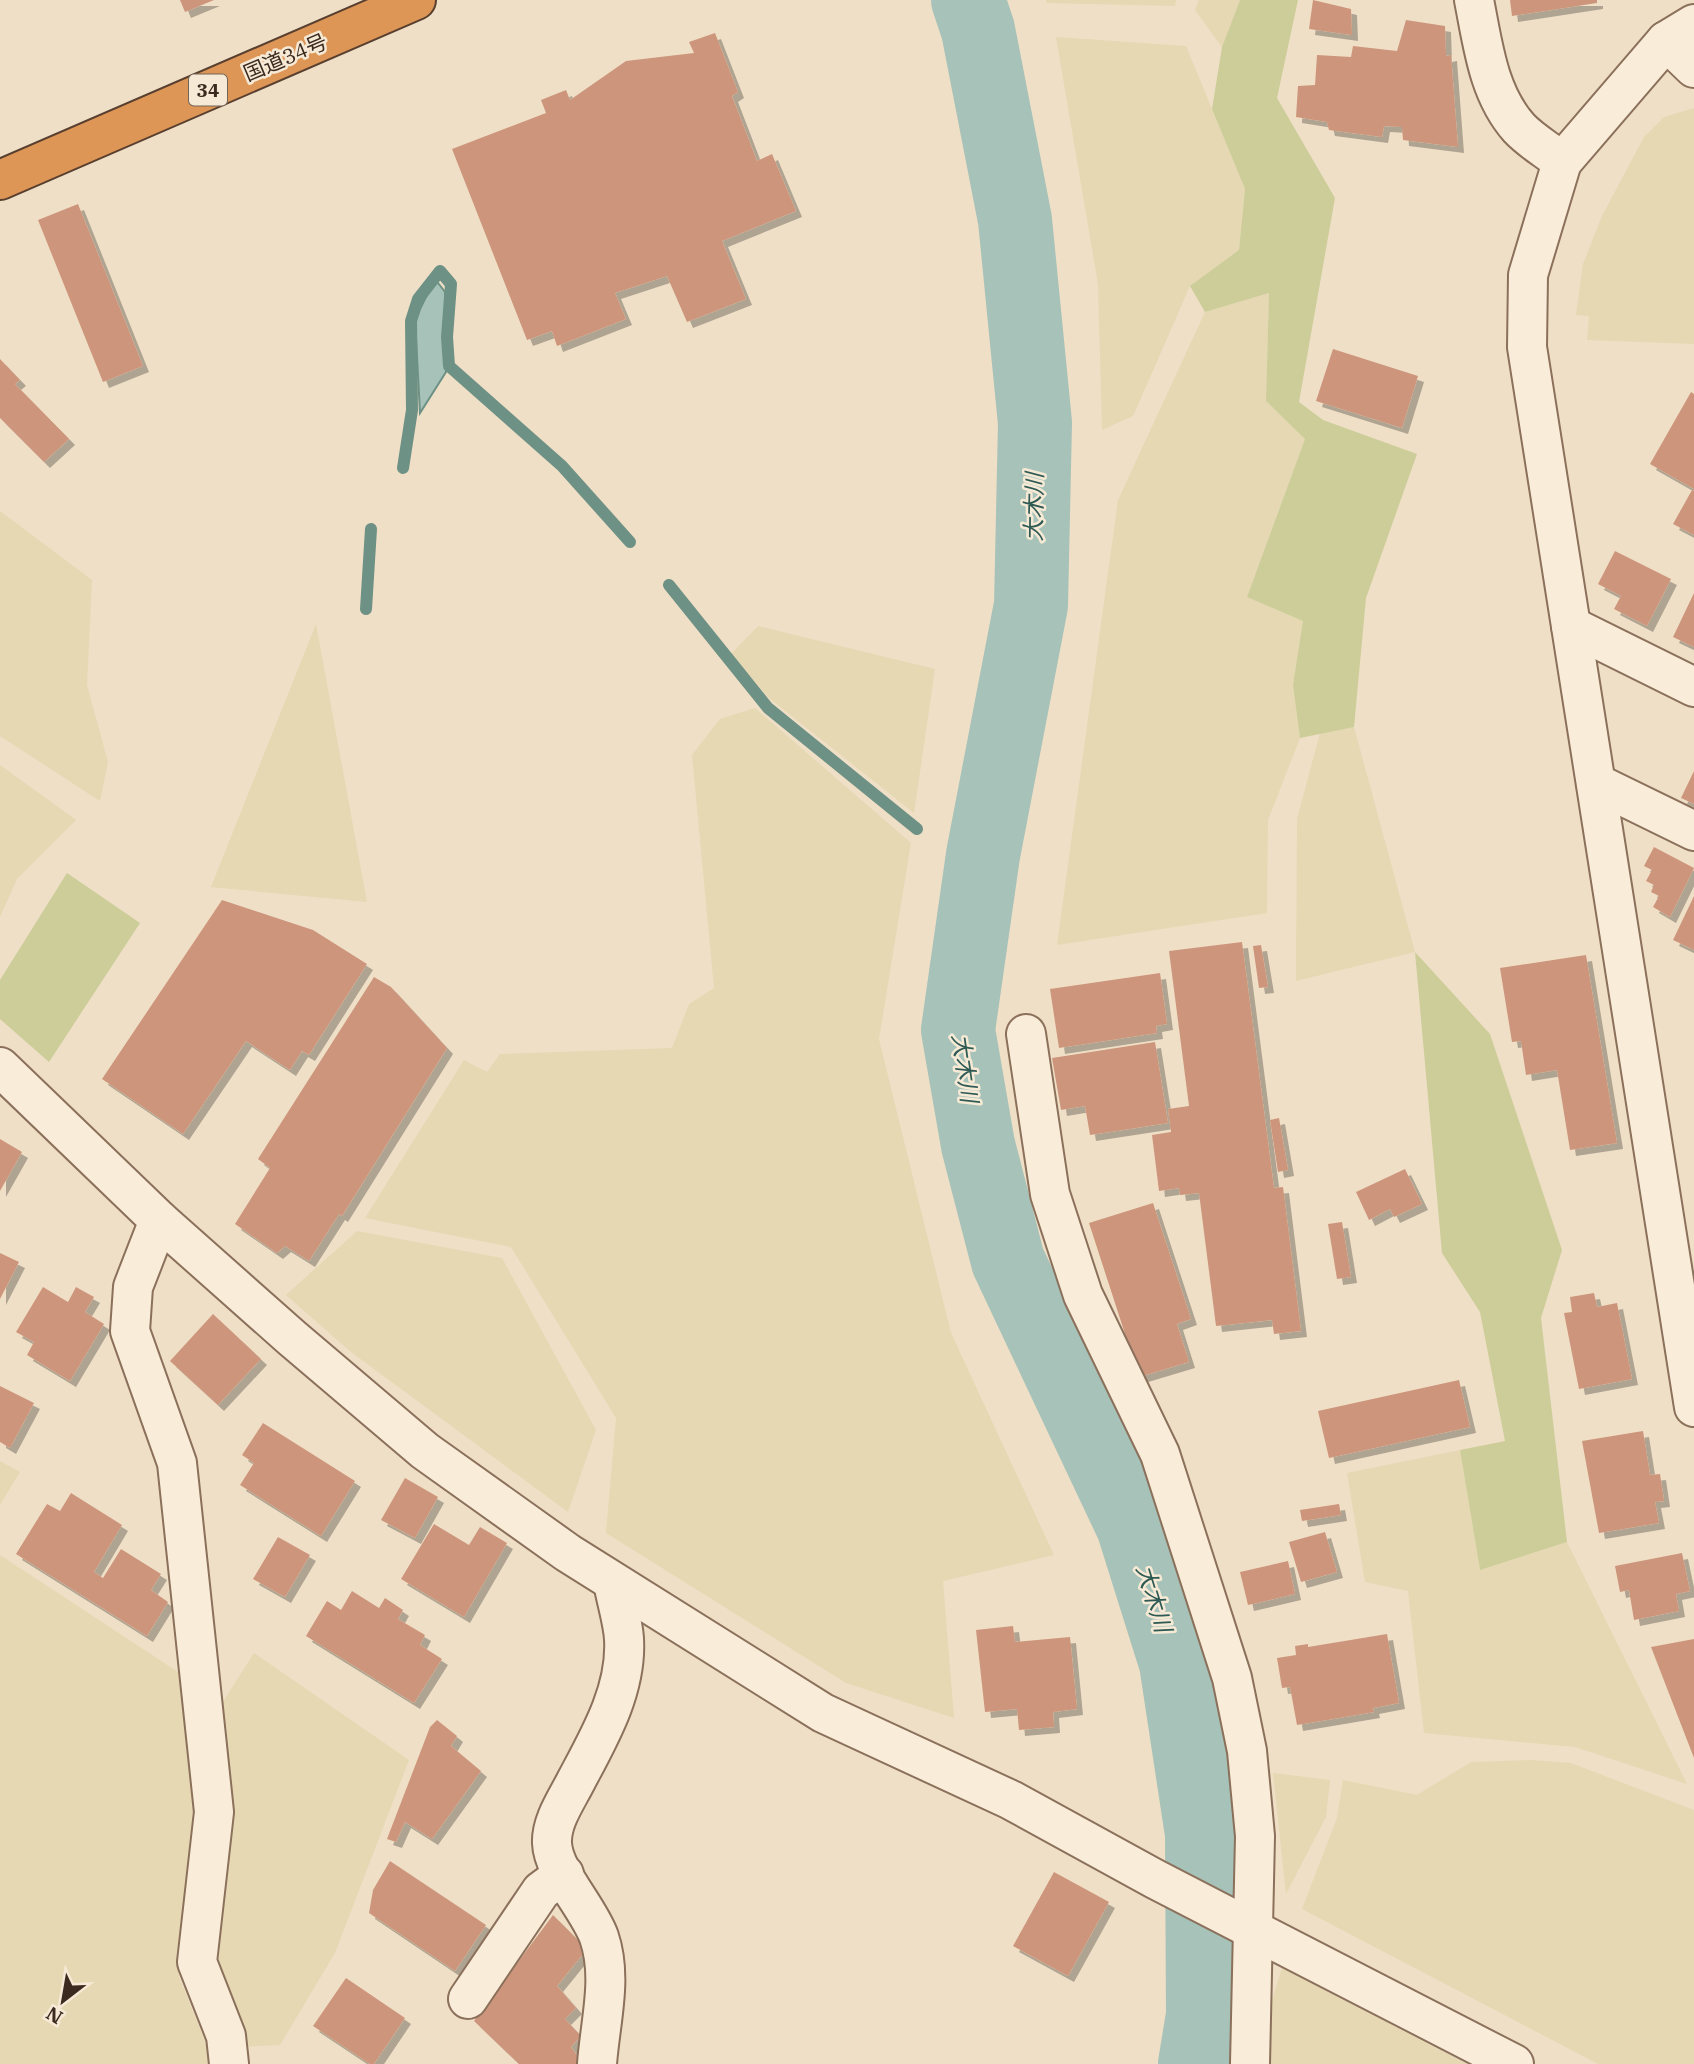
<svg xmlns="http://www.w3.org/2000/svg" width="1694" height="2064" viewBox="0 0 1694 2064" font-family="'IBM Plex Serif','Noto Sans JP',serif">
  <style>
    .farmland { fill: #e5d8b3 }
    .green { fill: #cccd99 }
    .water { fill: #a7c2b8; stroke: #6e9185; stroke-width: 2 }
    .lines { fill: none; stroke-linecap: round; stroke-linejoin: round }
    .stream { stroke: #6e9185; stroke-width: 12 }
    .river { stroke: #a7c2b8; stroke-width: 74 }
    .building { fill: #cd967c; filter: url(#shadow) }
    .minor-casing { stroke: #8b705b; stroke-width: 42 }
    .highway-casing { stroke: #583f2f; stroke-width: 42 }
    .minor { stroke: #f9edda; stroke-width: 38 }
    .highway { stroke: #de9657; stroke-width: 38 }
    .labels { text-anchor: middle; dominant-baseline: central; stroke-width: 5; stroke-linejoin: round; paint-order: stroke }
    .shield { fill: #f6ead6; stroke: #736456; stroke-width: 2 }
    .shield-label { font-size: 19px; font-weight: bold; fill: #3b2a1f }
    .street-label { font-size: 21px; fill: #3b2a1f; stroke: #f6ead6 }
    .water-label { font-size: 23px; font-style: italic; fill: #2e5a54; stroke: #f6ead6 }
  </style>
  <defs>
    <filter id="shadow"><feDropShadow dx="6" dy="6" stdDeviation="0" flood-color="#0004"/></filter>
  </defs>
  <rect width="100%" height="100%" fill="#efdfc6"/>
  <!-- farmland -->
  <g class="farmland">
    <polygon points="1046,0 1176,0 1175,6 1047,3"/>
    <polygon points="1199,0 1240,0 1222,47 1195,10"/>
    <polygon points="1056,37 1186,46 1245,189 1239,250 1190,286 1133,416 1102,430 1098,284"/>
    <polygon points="1694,108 1694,344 1587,340 1589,316 1576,315 1583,264 1602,216 1644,137 1664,117"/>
    <polygon points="1269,293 1266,401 1305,439 1247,597 1304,620 1293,685 1300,738 1268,820 1267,913 1057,945 1118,500 1205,312"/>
    <polygon points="0,511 92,580 87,685 108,762 100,801 0,736"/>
    <polygon points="316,624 367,902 211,887"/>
    <polygon points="758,626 935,669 914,813 769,698 731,654"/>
    <polygon points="755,708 911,843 879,1039 951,1333 1054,1555 943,1581 954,1718 846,1683 606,1533 616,1418 511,1247 365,1218 464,1060 487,1072 500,1054 672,1048 689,1004 714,988 692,755 720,719"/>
    <polygon points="1354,727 1415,952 1296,981 1297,819 1320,733"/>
    <polygon points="0,765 76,820 17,879 0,917"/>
    <polygon points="357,1231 502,1258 596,1430 568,1512 351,1352 286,1295"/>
    <polygon points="1460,1450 1480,1570 1567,1542 1687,1784 1575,1747 1424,1733 1408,1591 1365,1582 1347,1473"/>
    <polygon points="0,1461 20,1472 0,1505"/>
    <polygon points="0,1555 187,1678 193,1811 179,1977 214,2064 0,2064"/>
    <polygon points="254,1653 409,1760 335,1953 280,2045 240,2047 209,1963 219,1708"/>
    <polygon points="1532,1760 1571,1763 1694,1810 1694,2064 1598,2064 1302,1909 1337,1818 1343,1780 1417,1795 1471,1762"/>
    <polygon points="1273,1773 1330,1780 1326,1817 1286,1894"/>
    <polygon points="1282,1968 1467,2064 1270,2064 1267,2041 1271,2003"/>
  </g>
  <!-- green -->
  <g class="green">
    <polygon points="1240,0 1298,0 1277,98 1335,198 1299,402 1323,420 1417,454 1366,598 1354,727 1300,738 1293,685 1303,621 1247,597 1305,439 1266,401 1269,293 1205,312 1190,286 1239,250 1245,189 1212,109 1222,47"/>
    <polygon points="67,873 140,923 49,1062 0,1019 0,980"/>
    <polygon points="1415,952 1490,1034 1562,1250 1541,1318 1567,1542 1480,1570 1460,1450 1505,1441 1480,1312 1442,1253"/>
  </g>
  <!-- water -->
  <polygon class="water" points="435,279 445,292 446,372 420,413 415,319"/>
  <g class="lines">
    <!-- stream -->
    <g class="stream">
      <polyline points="403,468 412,410 411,321 418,299 440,271 451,284 447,337 449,366 562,466 630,542"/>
      <polyline points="669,585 768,708 917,829"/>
      <polyline points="366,609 371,529"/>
    </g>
    <!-- river -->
    <polyline class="river" points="968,0 978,30 1015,220 1035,423 1031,605 983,855 958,1030 978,1145 1008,1261 1133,1526 1176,1663 1202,1834 1203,2015 1195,2064"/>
  </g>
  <!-- building -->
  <g class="building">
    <polygon points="180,0 214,0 185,12"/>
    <polygon points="1313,0 1351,9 1352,35 1309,29"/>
    <polygon points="1510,0 1597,0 1597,3 1512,16"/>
    <polygon points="1406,20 1445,26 1446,56 1451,55 1458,147 1403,140 1402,127 1384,126 1382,137 1329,130 1327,122 1296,117 1298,86 1315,85 1317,55 1351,57 1353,46 1397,51"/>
    <polygon points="715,33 738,92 732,96 757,161 772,154 796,211 722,241 746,299 687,322 667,276 615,293 626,319 557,346 552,331 527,340 452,149 546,113 541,100 566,90 570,100 626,61 694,53 689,42"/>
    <polygon points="78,204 143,366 103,382 38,220"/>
    <polygon points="1333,349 1418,376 1402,428 1316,401"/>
    <polygon points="0,359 20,380 15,384 69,439 44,462 0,418"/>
    <polygon points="1691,392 1694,394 1694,489 1650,464"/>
    <polygon points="1692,490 1694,491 1694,535 1673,524"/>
    <polygon points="1615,551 1671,579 1647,626 1614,609 1621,596 1598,584"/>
    <polygon points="1694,593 1694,647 1673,637"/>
    <polygon points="1694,771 1694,804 1681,798"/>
    <polygon points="1654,847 1694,868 1670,917 1653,907 1659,896 1651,892 1654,885 1646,881 1652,870 1644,866"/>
    <polygon points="1694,896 1694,950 1673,940"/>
    <polygon points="222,900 313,930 367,964 309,1055 302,1051 290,1070 246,1041 183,1134 102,1079"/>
    <polygon points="1242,942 1274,1188 1283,1187 1301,1331 1274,1334 1272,1320 1216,1326 1199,1193 1180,1195 1179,1188 1159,1191 1152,1135 1171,1132 1168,1109 1189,1106 1169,951"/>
    <polygon points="1261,945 1268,987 1259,988 1253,946"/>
    <polygon points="1586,955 1617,1143 1570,1150 1557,1070 1526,1075 1521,1041 1512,1042 1500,968"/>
    <polygon points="1160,973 1167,1024 1156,1026 1157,1033 1059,1048 1050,989"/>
    <polygon points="374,977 391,987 447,1048 342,1216 339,1214 309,1261 285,1246 277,1253 235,1224 270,1168 258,1159"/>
    <polygon points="1155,1042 1168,1123 1090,1135 1085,1106 1061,1110 1052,1058"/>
    <polygon points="1279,1118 1288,1170 1278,1172 1270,1120"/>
    <polygon points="0,1139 22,1152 0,1191"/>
    <polygon points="1405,1169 1422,1204 1394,1217 1390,1209 1369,1220 1356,1192"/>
    <polygon points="1153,1203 1191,1319 1177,1324 1189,1362 1139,1377 1089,1223"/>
    <polygon points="1342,1222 1351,1277 1337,1279 1328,1224"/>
    <polygon points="0,1253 19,1262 0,1299"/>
    <polygon points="43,1287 68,1302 76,1287 94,1297 85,1312 104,1324 70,1381 27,1355 34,1342 16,1332"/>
    <polygon points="1594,1293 1597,1307 1617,1303 1632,1379 1579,1389 1564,1313 1572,1312 1570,1297"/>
    <polygon points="213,1314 261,1359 218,1405 170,1361"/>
    <polygon points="1459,1380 1470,1427 1329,1458 1318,1411"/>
    <polygon points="0,1386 34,1403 10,1448 0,1442"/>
    <polygon points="263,1423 355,1481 321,1536 240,1485 254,1463 242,1455"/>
    <polygon points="1643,1431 1650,1475 1660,1474 1664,1501 1655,1502 1659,1523 1599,1533 1582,1441"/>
    <polygon points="405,1478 438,1497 415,1538 381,1520"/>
    <polygon points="71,1493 122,1525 94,1572 103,1578 121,1549 161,1574 151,1590 168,1602 147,1636 16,1554 47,1504 60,1511"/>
    <polygon points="1339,1504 1341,1515 1302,1521 1300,1510"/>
    <polygon points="434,1524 469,1545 480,1527 507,1543 464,1617 401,1579"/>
    <polygon points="1325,1532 1337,1572 1301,1582 1289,1542"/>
    <polygon points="278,1537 310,1555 285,1597 253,1579"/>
    <polygon points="1682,1553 1690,1591 1676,1594 1679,1611 1634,1620 1629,1590 1620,1592 1615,1566"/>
    <polygon points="1288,1561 1295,1594 1248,1605 1240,1572"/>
    <polygon points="352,1591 379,1608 385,1598 403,1610 398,1619 425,1635 420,1645 442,1659 414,1703 306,1636 327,1601 341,1610"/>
    <polygon points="1013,1626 1015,1642 1070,1637 1077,1709 1053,1712 1054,1727 1019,1730 1017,1709 985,1712 976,1630"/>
    <polygon points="1387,1634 1399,1703 1373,1708 1374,1712 1297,1725 1290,1687 1282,1688 1277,1658 1296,1655 1295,1646 1308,1644 1308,1647"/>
    <polygon points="1694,1639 1694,1758 1651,1647"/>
    <polygon points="437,1720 457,1736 451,1746 481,1771 432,1839 405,1822 396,1842 387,1839 430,1727"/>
    <polygon points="390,1861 486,1925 455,1971 369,1913 373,1890"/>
    <polygon points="1054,1872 1109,1902 1068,1976 1013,1946"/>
    <polygon points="553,1915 587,1949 557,1986 576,2008 565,2019 581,2036 571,2047 583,2064 519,2064 474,2021"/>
    <polygon points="346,1978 405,2018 374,2064 370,2064 313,2026"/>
  </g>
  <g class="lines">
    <defs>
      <g id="minor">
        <path d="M1474 0C1483 45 1488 93 1519 128 1531 141 1549 151 1562 162"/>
        <polyline points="1694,24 1666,41 1562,162 1528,275 1527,347 1694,1407"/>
        <polyline points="1666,41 1694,68"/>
        <polyline points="1571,626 1694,687"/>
        <polyline points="1596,783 1694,831"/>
        <polyline points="1026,1034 1050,1194 1083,1295 1160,1454 1232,1678 1247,1751 1255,1836 1250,2064"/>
        <polyline points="0,1067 159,1220 292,1338 425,1451 568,1553 823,1713 1011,1800 1155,1879 1514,2064"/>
        <polyline points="159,1220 133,1287 130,1331 177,1463 214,1812 197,1962 226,2036 229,2064"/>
        <polyline points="468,1999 541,1891 564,1874"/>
        <path d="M597 2064C600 2022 613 1978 599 1937 588 1907 553 1872 552 1843 551 1821 567 1799 577 1779 600 1736 627 1689 624 1639 623 1621 616 1600 613 1582"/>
      </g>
      <polyline id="highway" points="0,180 416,0"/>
    </defs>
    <!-- minor casing -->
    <use href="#minor" class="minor-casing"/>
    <!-- highway casing -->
    <use href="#highway" class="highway-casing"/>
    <!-- minor -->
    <use href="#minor" class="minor"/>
    <!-- highway -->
    <use href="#highway" class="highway"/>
  </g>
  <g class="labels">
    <!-- shield labels -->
    <rect class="shield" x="189" y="74.5" width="38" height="31" rx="5"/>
    <g class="shield-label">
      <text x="208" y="90">34</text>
    </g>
    <!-- street labels -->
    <g class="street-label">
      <text transform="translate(285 57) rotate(-23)">国道34号</text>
    </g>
    <!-- water labels -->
    <g class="water-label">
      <text transform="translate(1033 507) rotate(-89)">大木川</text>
      <text transform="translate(966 1068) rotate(82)">大木川</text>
      <text transform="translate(1155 1598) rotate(73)">大木川</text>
    </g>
  </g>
  <!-- north arrow -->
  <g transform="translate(63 2001) rotate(211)" stroke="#f6ead6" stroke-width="5" paint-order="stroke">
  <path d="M0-5L12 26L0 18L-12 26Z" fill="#3b2a1f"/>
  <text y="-10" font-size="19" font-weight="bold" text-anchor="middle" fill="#3b2a1f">N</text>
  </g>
</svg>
